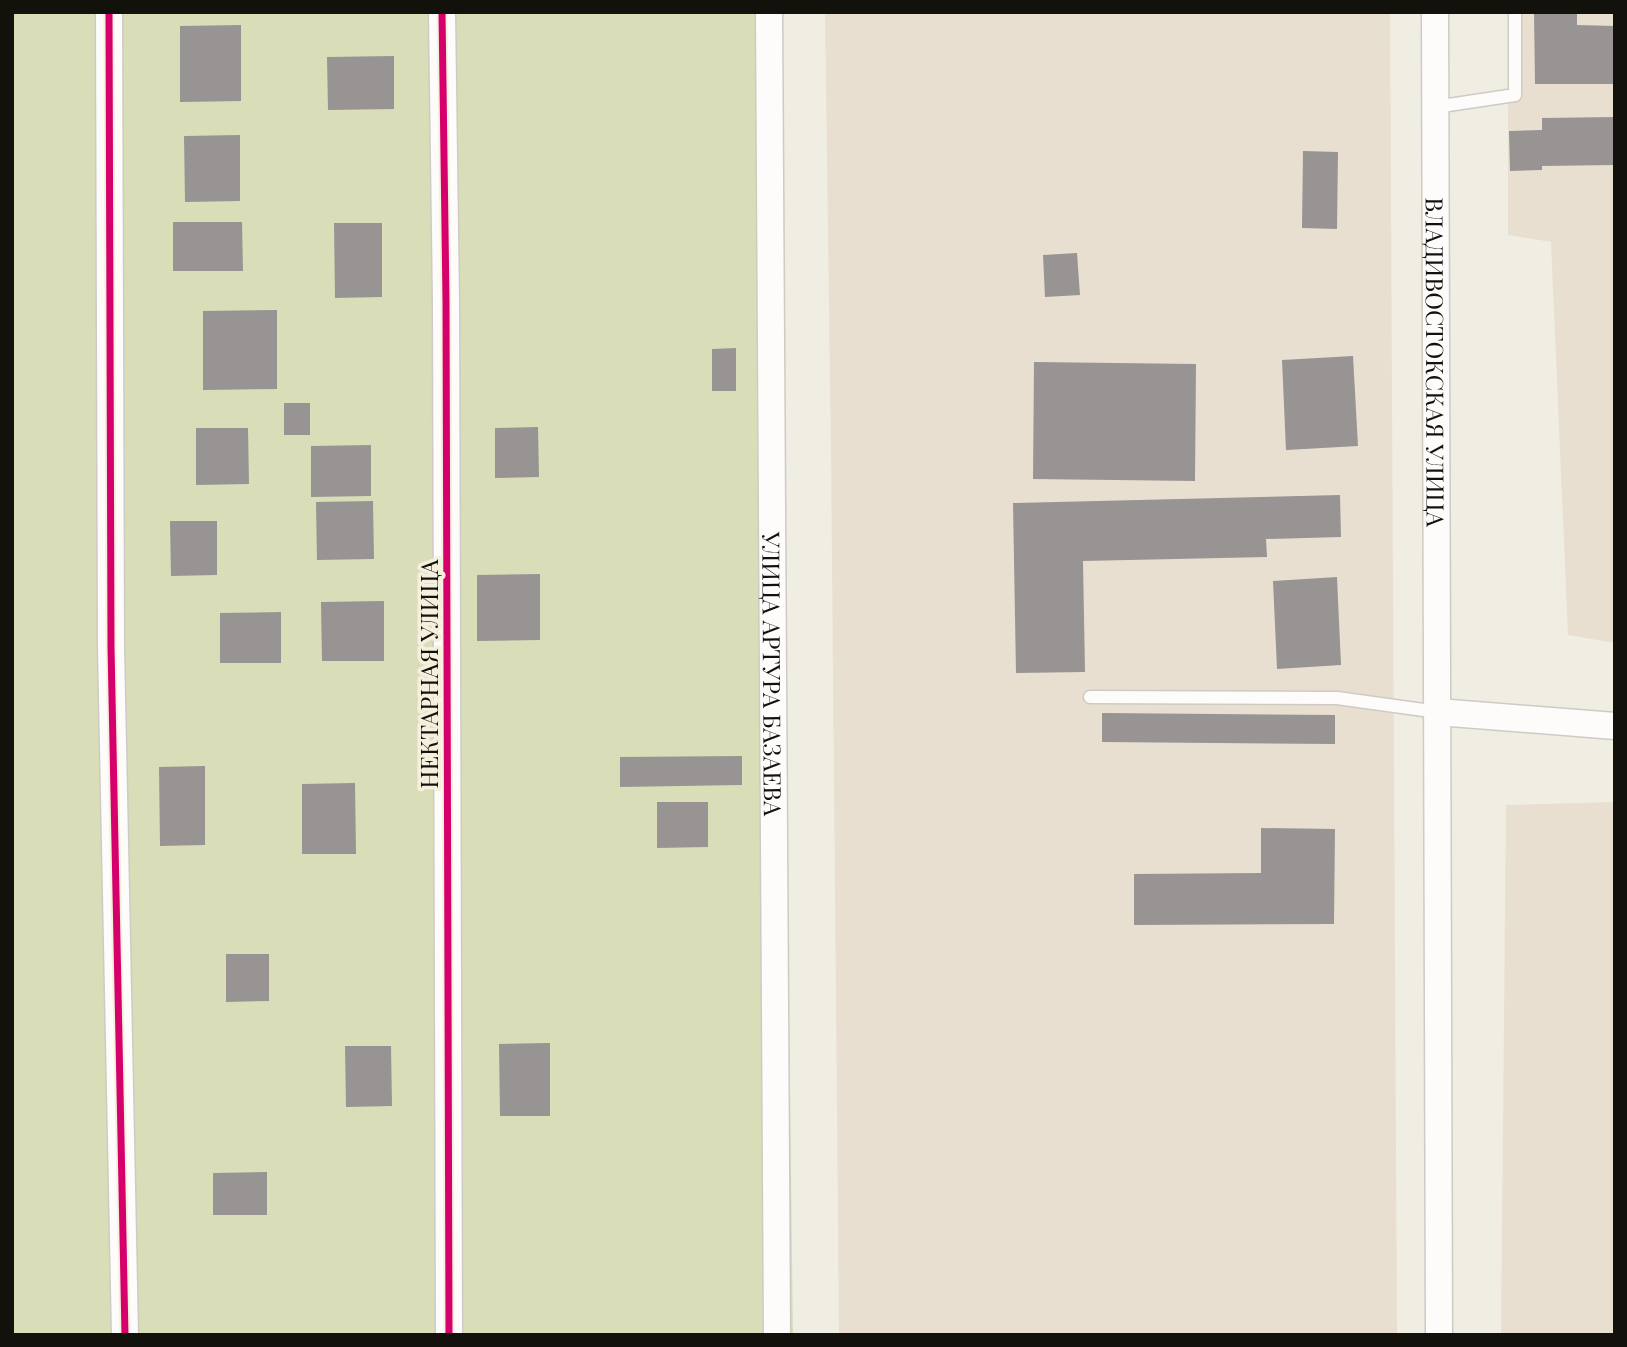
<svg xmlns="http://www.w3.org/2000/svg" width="1627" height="1347" viewBox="0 0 1627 1347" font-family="'Playfair Display',serif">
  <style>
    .commercial { fill: #e9dfd1 }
    .green { fill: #d9deb8 }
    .building { fill: #979493 }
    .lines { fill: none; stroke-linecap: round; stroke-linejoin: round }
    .lane-casing { stroke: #cdcbc4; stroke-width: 15 }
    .street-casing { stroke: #cdcbc4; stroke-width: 29 }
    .lane { stroke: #fdfcfb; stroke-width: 12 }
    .street { stroke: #fdfcfb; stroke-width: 26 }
    .cycleway-casing { stroke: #f5f0de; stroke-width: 11 }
    .cycleway { stroke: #d6006c; stroke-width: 7 }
    .labels { text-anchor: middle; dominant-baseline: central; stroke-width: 7; stroke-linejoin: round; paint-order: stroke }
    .street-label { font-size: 24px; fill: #13110b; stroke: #f5f0de }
  </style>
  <rect width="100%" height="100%" fill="#f0ede3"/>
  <!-- commercial -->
  <g class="commercial">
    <polygon points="825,12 1390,12 1397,1335 839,1335 831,455"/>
    <polygon points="1508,12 1615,12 1615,643 1568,635 1551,242 1508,235"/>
    <polygon points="1615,802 1615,1335 1501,1335 1506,805"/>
  </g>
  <!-- green -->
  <polygon class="green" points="12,12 777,12 793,1335 12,1335"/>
  <!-- building -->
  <g class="building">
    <polygon points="1534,12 1577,12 1577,25 1615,26 1615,84 1535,84"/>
    <polygon points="241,25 241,101 180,102 180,26"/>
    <polygon points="394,56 394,109 328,110 327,57"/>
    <polygon points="1615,117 1615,165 1542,166 1542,170 1510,171 1509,131 1542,130 1542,118"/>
    <polygon points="240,135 240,201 185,202 184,136"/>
    <polygon points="1303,151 1338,152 1337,229 1302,228"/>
    <polygon points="173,222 242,222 243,271 173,271"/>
    <polygon points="334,223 382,223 382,297 335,298"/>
    <polygon points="1077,253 1080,295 1045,297 1043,255"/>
    <polygon points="277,310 277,389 203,390 203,311"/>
    <polygon points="736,348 736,391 712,391 712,349"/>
    <polygon points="1353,356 1358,446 1286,450 1282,360"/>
    <polygon points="1034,362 1196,364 1195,481 1033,479"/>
    <rect x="284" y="403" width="26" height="32"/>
    <polygon points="538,427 539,477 495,478 495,428"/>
    <polygon points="196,428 248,428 249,484 196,485"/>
    <polygon points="371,445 371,496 311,497 311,446"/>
    <polygon points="1340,495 1341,537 1266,539 1267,557 1083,561 1085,672 1016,673 1013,503"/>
    <polygon points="373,501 374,559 317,560 316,502"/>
    <polygon points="170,521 217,521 217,575 171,576"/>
    <polygon points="540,574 540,640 477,641 477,575"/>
    <polygon points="1337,577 1341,665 1277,669 1273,581"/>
    <polygon points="384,601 384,661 322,661 321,602"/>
    <polygon points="281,612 281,663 220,663 220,613"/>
    <polygon points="1102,713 1335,715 1335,744 1102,742"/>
    <polygon points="742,756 742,785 620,787 620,757"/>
    <polygon points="205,766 205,845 160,846 159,767"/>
    <polygon points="355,783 356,854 302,854 302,784"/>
    <polygon points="657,802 708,802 708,847 657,848"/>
    <polygon points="1261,828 1335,829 1334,924 1134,925 1134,874 1261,873"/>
    <polygon points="226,954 269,954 269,1001 226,1002"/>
    <polygon points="550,1043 550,1116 500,1116 499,1044"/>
    <polygon points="345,1046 391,1046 392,1106 346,1107"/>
    <polygon points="267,1172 267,1215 213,1215 213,1173"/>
  </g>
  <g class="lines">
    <defs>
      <g id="lane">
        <polyline points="1435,107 1515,95 1515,12"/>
        <polyline points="1090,697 1337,698 1438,712"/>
      </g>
      <g id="street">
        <polyline points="109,12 111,647 125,1335"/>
        <polyline points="442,12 446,301 449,1335"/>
        <path id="s1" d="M769 12 777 1335"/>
        <path id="s2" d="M1435 12 1439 1335"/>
        <polyline points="1438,712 1615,726"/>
      </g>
    </defs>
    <!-- lane casing -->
    <use href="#lane" class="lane-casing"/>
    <!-- street casing -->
    <use href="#street" class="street-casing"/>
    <!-- lane -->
    <use href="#lane" class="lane"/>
    <!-- street -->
    <use href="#street" class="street"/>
    <defs>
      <g id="cycleway">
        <polyline points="109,12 111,647 125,1335"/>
        <polyline points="442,12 446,301 449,1335"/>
      </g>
    </defs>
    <!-- cycleway casing -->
    <use href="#cycleway" class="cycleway-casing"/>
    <!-- cycleway -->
    <use href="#cycleway" class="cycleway"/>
  </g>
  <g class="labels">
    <!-- street labels -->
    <g class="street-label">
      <text stroke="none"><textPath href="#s2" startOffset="350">ВЛАДИВОСТОКСКАЯ УЛИЦА</textPath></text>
      <text transform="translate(428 674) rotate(-90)">НЕКТАРНАЯ УЛИЦА</text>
      <text stroke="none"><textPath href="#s1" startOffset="662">УЛИЦА АРТУРА БАЗАЕВА</textPath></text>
    </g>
  </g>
  <!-- border -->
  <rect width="1627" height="1347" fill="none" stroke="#13110b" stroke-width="28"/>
</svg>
